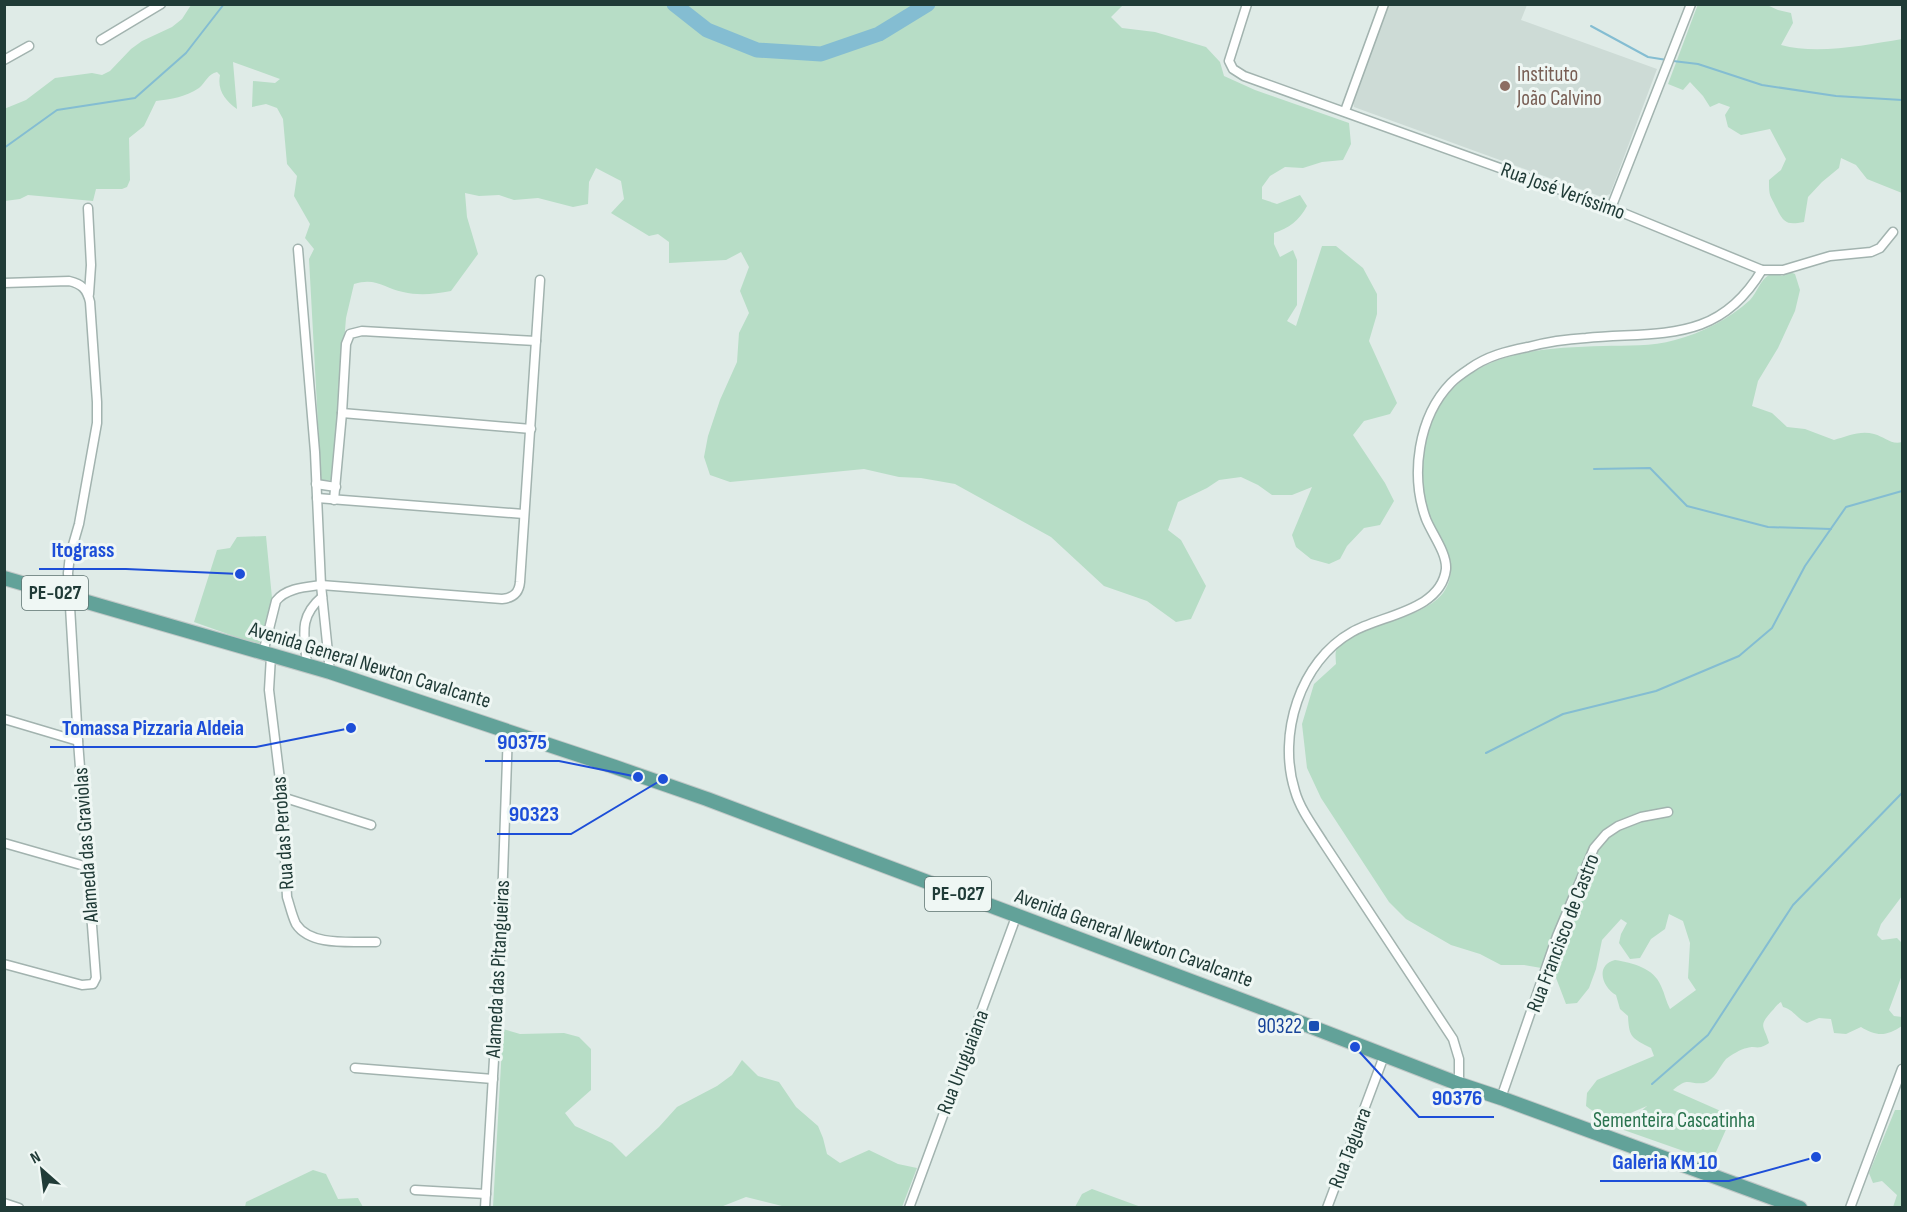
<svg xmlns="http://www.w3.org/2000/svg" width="1907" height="1212" viewBox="0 0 1907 1212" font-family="'Sofia Sans Condensed',sans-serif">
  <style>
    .built { fill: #cddbd6 }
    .green { fill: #b7ddc6 }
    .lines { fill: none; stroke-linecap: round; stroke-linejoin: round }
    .stream { stroke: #84bdd2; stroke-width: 2 }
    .river { stroke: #84bdd2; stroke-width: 15 }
    .street-casing { stroke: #a2b3af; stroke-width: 11 }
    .primary-casing { stroke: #c1c8c7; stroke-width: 16 }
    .street { stroke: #fff; stroke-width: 8 }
    .primary { stroke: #62a299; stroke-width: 14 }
    .education-dot { fill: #8d6e63; stroke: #eff7f4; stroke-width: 2 }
    .transit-dot { fill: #1a4fb4; stroke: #eff7f4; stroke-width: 2 }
    .labels { text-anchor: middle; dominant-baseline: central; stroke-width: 6; stroke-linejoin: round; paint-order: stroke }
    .shield { fill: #eff7f4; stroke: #5e7370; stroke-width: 1.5 }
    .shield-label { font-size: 20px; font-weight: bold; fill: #203b37 }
    .education-label { font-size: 21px; fill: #785e54; stroke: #eff7f4; text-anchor: start }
    .street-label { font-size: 21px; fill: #203b37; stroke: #eff7f4 }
    .transit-label { font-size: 21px; fill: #164399; stroke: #eff7f4; text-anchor: end }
    .park-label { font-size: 21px; fill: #29734e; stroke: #eff7f4 }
    .leader { fill: none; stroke: #1d4ed8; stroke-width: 2 }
    .callout-dot { fill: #1d4ed8; stroke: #eff7f4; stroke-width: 2 }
    .callout-label { font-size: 22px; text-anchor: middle; font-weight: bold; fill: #1d4ed8; stroke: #eff7f4; stroke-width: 6; stroke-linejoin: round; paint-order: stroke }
  </style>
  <rect width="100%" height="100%" fill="#dfebe7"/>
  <!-- built -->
  <polygon class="built" points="1388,5 1527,5 1521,20 1657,69 1610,194 1602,197 1354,107 1353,102"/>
  <!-- green -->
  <g class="green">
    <path d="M1698 4 1767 5 1778 10 1791 13 1793 23 1781 45C1817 55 1866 45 1902 39V193L1867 179 1856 165 1841 158 1839 168 1822 182 1808 197 1804 222C1788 225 1784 224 1777 209 1770 194 1769 198 1769 180L1781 170 1786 159 1770 129 1741 135 1728 127 1725 115 1730 107 1719 103 1710 107 1703 96 1690 82 1683 90 1668 84Z"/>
    <path d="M191 5H1123L1111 17 1122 28 1155 32 1206 47 1220 62 1224 76 1255 90 1349 123 1351 144 1343 160 1322 162 1303 168 1285 167 1270 176 1262 187V199L1277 204 1300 195 1307 206C1299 221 1289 228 1274 233V244L1280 257 1293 250 1297 260V305L1287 321 1296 326 1322 246H1336L1363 268 1377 294V314L1369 341 1397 403 1390 414 1364 421 1353 435 1385 483 1394 501 1380 525 1364 528 1347 546 1340 559 1329 564 1311 559 1296 547 1292 535 1312 487 1292 495H1272L1258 485 1241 477 1219 480 1207 488 1178 502 1168 530 1181 540 1206 586 1191 619 1176 622 1147 601 1104 586 1051 537 955 484 921 478 899 477 864 469 730 482 710 475 704 457 708 436 720 400 737 362 739 333 749 313 740 291 749 267 741 252 726 260 669 263V242L658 234 649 236 611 213 624 199 621 181 596 168 589 182 588 204 573 207 538 198 514 200 499 195 479 196 465 193 467 217 478 254 451 291C435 294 419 296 403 292 384 288 376 277 354 284L346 318 333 480 323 481 321 479 309 259 314 249 305 238 310 224 294 196 297 176 287 164 283 119 277 108 266 104 252 107 253 81 275 83 280 79 233 62 237 109C225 100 217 90 220 75L217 72C208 74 206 82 199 88 186 97 171 99 156 101L144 126 129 138 130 180 127 187 122 189H96L93 201 28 195 20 199 5 201 4 109 26 100 55 78 92 73 102 75 110 71 131 49 142 41 172 27 182 19Z"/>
    <path d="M1790 272 1795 274 1800 290 1795 311 1778 348 1758 381 1752 406 1772 413 1787 427 1805 429 1834 440C1847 436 1861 430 1874 434 1885 437 1891 445 1902 442V896L1881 924 1877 935 1882 940 1897 938 1902 943V975L1889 1010 1894 1016 1902 1017V1026C1887 1036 1877 1037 1861 1027L1846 1034 1834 1033 1831 1019 1819 1018 1807 1023C1797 1019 1793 1009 1783 1007L1781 1002C1776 1005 1775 1008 1771 1012 1758 1027 1764 1025 1769 1043 1757 1051 1757 1045 1747 1048 1741 1049 1731 1055 1726 1059 1719 1067 1715 1080 1704 1083 1689 1085 1689 1076 1673 1090L1732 1116 1712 1161 1621 1129 1647 1106C1622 1116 1611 1126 1586 1106L1587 1093 1597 1080 1654 1056 1651 1048C1632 1038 1629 1038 1628 1016L1620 1009 1616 995C1602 987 1595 965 1615 960 1633 963 1654 968 1661 986 1665 994 1666 1002 1670 1009L1696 990 1688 978 1690 943 1683 921 1669 914 1665 929 1651 939 1640 958 1630 959 1619 943 1621 934 1627 923 1621 919 1602 940 1596 969 1589 988 1577 1003 1566 1004 1553 970 1524 965H1501L1480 954 1451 945 1406 919 1389 902 1321 798 1307 768 1302 724 1314 684 1336 664C1336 661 1335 654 1336 651 1345 626 1426 622 1445 590 1462 562 1436 536 1427 511 1419 490 1422 451 1429 430 1455 352 1534 348 1603 346 1628 345 1651 347 1675 340 1702 333 1729 319 1750 300 1757 293 1760 280 1769 275 1774 272 1777 274 1782 276Z"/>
    <polygon points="266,536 272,598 259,645 194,622 217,550 230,548 237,537"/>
    <polygon points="503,1029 520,1034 564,1033 579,1037 591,1049 591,1090 565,1113 575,1126 612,1143 626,1157 659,1127 677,1107 717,1086 732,1075 742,1060 758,1076 779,1082 796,1107 818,1126 823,1138 827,1154 840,1163 869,1150 898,1164 917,1168 902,1207 786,1207 746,1197 718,1208 493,1207"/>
    <polygon points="1895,1110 1902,1110 1902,1207 1893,1207 1897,1195 1882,1181 1873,1183 1869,1173"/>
    <polygon points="313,1170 326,1174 338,1199 358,1198 363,1207 245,1207 246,1202"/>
    <polygon points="1092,1189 1141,1207 1075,1207 1082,1194"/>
  </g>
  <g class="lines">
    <!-- stream -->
    <g class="stream">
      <polyline points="1591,26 1648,57 1667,60"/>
      <polyline points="1673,61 1698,64 1762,85 1836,96 1902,100"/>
      <polyline points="4,148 57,110 135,98 186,53 224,4"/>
      <polyline points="1594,469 1650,468 1687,506 1768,527 1831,529"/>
      <polyline points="1486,753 1563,714 1656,691 1739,656 1772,628 1805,566 1846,507 1902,491"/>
      <polyline points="1652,1084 1708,1035 1793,905 1902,793"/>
    </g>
    <!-- river -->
    <polyline class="river" points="674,4 707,30 757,50 821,54 879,34 928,4"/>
    <defs>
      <g id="street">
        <polyline points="1247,4 1229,61 1233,69 1244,76 1611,208 1762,270 1783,270 1830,256 1871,252 1880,248 1893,232"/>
        <polyline points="101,40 161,4"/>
        <polyline points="4,60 29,46"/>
        <polyline points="1345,111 1384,4"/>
        <polyline points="88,208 91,265 89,294"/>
        <polyline points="1611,208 1691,4"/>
        <polyline points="298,249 315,452 321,585 330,672"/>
        <path d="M4 283 69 281C82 284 87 289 90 302L97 402V423L79 524 70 555 68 573 78 741 96 978 93 984 82 985 4 964"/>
        <polyline points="342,413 531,429"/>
        <polyline points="316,484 336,487"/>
        <polyline points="317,498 524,514"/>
        <polyline points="334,500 342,413 346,344 350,334 362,331 536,341"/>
        <path d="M263 653 276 601C286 588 306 587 321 585L502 599C513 598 519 593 520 582L540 280"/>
        <path d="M271 656 269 690 282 797 287 897C290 906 292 916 296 924 311 947 352 941 376 942"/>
        <path d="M307 666C305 637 297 618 322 597"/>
        <polyline points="4,719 78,741"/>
        <polyline points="282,797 371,825"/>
        <polyline points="4,843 88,867"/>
        <polyline points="355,1068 493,1079"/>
        <path d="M1459 1084V1059L1453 1039 1323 842C1313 826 1300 809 1295 791 1277 735 1300 661 1352 632 1381 615 1441 611 1446 569 1447 553 1432 534 1426 519 1410 475 1418 417 1451 383 1456 378 1463 373 1469 369 1487 356 1507 351 1528 347 1547 342 1567 339 1586 338 1660 331 1718 344 1762 270"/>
        <polyline points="1501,1098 1557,936 1594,848 1606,834 1618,826 1641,817 1668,812"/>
        <polyline points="415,1190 486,1194"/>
        <polyline points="4,1203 19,1208"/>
        <polyline points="485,1208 500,960 508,731"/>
        <polyline points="909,1208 1016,917"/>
        <polyline points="1327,1208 1384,1056"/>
        <polyline points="1850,1208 1902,1069"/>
      </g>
      <polyline id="primary" points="4,578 330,672 615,767 707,799 1260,1007 1459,1084 1501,1098 1800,1208"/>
    </defs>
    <!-- street casing -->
    <use href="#street" class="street-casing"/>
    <!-- primary casing -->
    <use href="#primary" class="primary-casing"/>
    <!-- street -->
    <use href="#street" class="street"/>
    <!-- primary -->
    <use href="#primary" class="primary"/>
  </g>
  <!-- markers -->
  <circle class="education-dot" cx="1505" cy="86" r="6"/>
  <rect class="transit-dot" x="1308" y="1020" width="12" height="12" rx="3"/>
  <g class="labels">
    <!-- shield labels -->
    <g class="shield">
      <rect x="22" y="576" width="66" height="34" rx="4.5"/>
      <rect x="925" y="877" width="66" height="34" rx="4.5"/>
    </g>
    <g class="shield-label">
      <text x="55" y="593">PE-027</text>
      <text x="958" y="894">PE-027</text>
    </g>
    <!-- education labels -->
    <g class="education-label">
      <text x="1517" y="74">Instituto<tspan x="1517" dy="24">João Calvino</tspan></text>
    </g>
    <!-- street labels -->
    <g class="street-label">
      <text transform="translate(1563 191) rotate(20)">Rua José Veríssimo</text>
      <text transform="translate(370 665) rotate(17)">Avenida General Newton Cavalcante</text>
      <text transform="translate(283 833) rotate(-94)">Rua das Perobas</text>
      <text transform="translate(86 845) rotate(-94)">Alameda das Graviolas</text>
      <text transform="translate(1563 933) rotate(-69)">Rua Francisco de Castro</text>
      <text transform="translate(1134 938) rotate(20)">Avenida General Newton Cavalcante</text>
      <text transform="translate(498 969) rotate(-87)">Alameda das Pitangueiras</text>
      <text transform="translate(963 1062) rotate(-69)">Rua Uruguaiana</text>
      <text transform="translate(1350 1148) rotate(-69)">Rua Taguara</text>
    </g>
    <!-- transit labels -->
    <g class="transit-label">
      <text x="1302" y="1026">90322</text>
    </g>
    <!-- park labels -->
    <g class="park-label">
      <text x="1674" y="1120">Sementeira Cascatinha</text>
    </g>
  </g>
  <!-- callouts -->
  <path class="leader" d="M240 574L126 569H39M351 728L256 747H50M638 777L559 761H485M663 779L571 834H497M1355 1047L1419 1117H1494M1816 1157L1729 1181H1600"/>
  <g class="callout-dot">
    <circle cx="240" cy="574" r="6"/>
    <circle cx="351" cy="728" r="6"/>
    <circle cx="638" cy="777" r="6"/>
    <circle cx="663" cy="779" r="6"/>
    <circle cx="1355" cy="1047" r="6"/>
    <circle cx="1816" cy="1157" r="6"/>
  </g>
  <g class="callout-label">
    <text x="83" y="557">Itograss</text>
    <text x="153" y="735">Tomassa Pizzaria Aldeia</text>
    <text x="522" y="749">90375</text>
    <text x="534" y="821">90323</text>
    <text x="1457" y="1105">90376</text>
    <text x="1665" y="1169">Galeria KM 10</text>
  </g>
  <!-- border -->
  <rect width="1907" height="1212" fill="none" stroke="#203b37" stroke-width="12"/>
  <!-- north arrow -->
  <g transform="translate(42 1170) rotate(332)" stroke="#eff7f4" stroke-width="4.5" paint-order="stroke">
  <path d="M0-4.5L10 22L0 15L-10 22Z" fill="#203b37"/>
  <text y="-9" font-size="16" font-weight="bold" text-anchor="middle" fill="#203b37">N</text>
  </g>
</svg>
